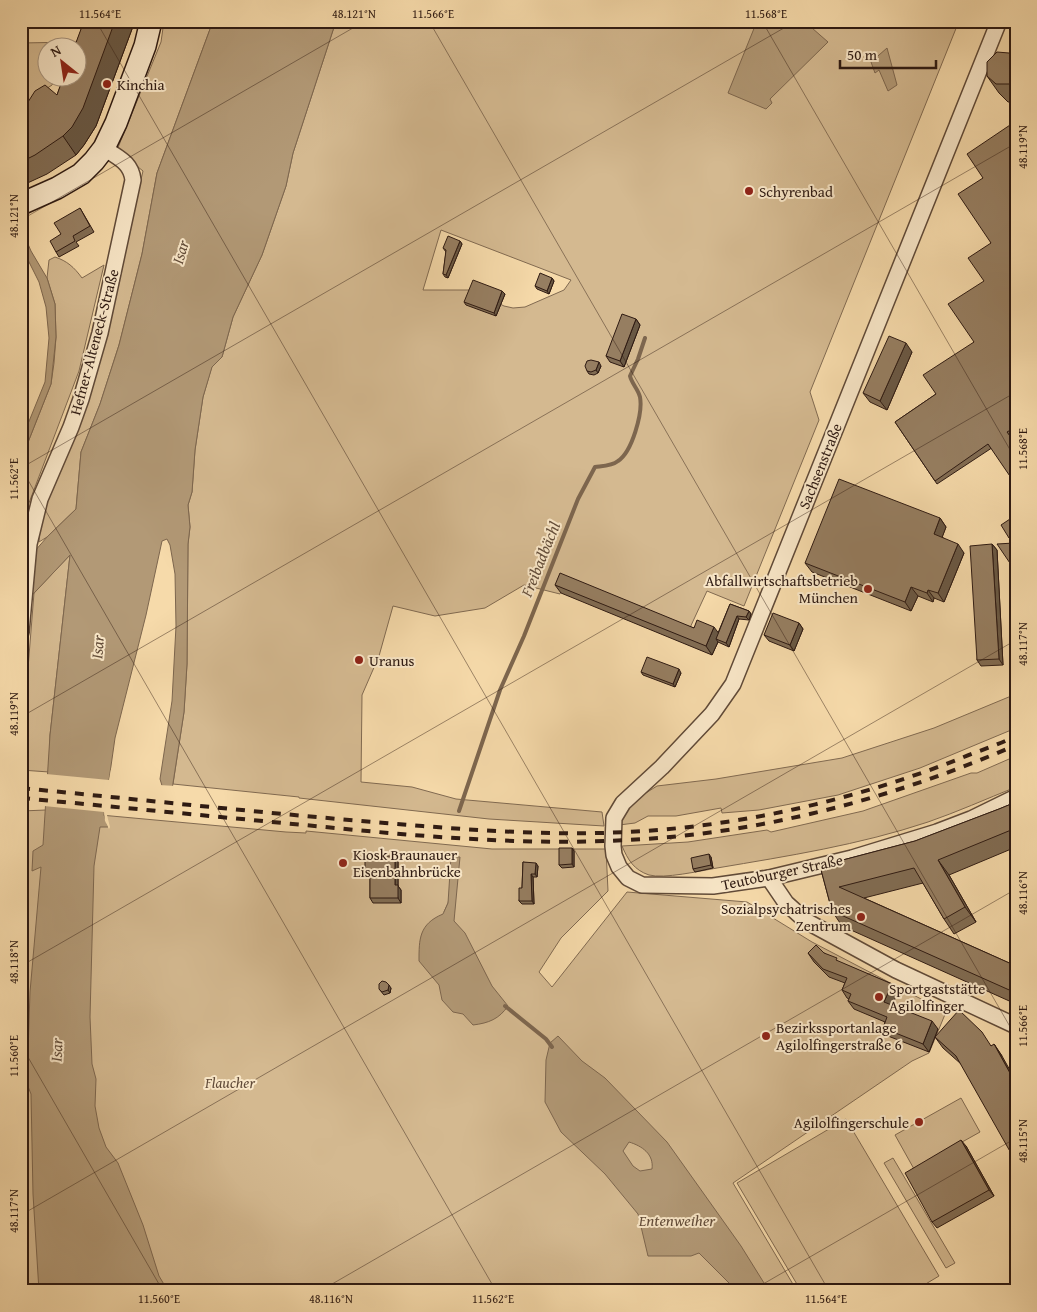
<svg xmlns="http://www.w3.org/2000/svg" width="1037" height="1312" viewBox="0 0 1037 1312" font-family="'Gentium Book Plus',serif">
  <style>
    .green { fill: #d4b990; stroke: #816a51; fill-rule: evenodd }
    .water { fill: #b29976; stroke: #7d664e; fill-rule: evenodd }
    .pier { fill: #f6daaa }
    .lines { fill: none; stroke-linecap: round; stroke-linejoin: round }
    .stream { stroke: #7d664e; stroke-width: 4 }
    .minor-casing { stroke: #604a38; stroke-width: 18 }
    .secondary-casing { stroke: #2e1a12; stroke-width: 24 }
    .minor { stroke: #f9e7c8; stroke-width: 15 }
    .secondary { stroke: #f9e7c8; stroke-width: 21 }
    .rail { stroke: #2e1a12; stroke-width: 4; stroke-dasharray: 9 9; stroke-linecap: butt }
    .wall { fill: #816c53; stroke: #2e1a12 }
    .shaded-wall { fill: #695844; stroke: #2e1a12 }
    .building { fill: #967e61; stroke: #2e1a12 }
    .ticks { fill: none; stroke: #2e1a12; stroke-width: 1; stroke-opacity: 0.45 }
    .poi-dot { fill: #8f2418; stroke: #f9e7c8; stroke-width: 2 }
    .labels { text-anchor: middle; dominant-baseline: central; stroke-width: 4; stroke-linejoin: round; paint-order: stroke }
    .poi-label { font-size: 15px; fill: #2e1a12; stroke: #f9e7c8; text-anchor: start }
    .street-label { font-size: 15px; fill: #2e1a12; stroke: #f9e7c8 }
    .park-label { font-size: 15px; font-style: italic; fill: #604a38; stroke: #f9e7c8 }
    .water-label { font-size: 16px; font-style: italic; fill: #634d3a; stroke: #f9e7c8 }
    .neatline { fill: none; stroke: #2e1a12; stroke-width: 2 }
    .ticks-label { font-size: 12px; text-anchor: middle; fill: #2e1a12 }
  </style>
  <rect width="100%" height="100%" fill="#f6daaa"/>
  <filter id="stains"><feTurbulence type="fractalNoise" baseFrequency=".004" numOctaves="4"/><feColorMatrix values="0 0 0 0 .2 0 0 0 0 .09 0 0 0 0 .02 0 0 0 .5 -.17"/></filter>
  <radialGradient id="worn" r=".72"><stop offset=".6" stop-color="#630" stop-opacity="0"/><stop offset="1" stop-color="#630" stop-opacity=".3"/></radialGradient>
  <!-- green -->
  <g class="green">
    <polygon points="164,21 213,21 157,173 142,254 119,345 100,404 81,452 76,509 47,537 39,542 39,526 131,222 143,171 117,150 161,42"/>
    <path d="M336 21H959L810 392 819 420 744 606 707 591 688 632 565 582 560 594 524 585 485 608 435 616 393 606 379 656 362 695 361 782 412 787 456 799 602 812 604 826 489 819 299 798V797L173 784 184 712 187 664 188 544 190 527 188 505 192 492 195 450 203 397 212 366 222 357 233 317 262 255 286 186 293 153ZM441 230 571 280 564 290 525 307 513 308 504 306 472 290H423Z"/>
    <polygon points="76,42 73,47 48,48 48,78 57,78 52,85 34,97 21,111 21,43"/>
    <path d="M55 257C67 261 74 267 82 278L104 265 79 371 21 524V460L51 384 54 363 56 337 55 304 47 278 49 260Z"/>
    <polygon points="70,555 50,735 49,772 21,770 21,726 27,681 34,593"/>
    <polygon points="1016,694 1016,728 920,768 838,795 759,810 722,813 721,808 676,816 648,816 635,823 619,825 622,815 641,796 657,786 716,779 842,758 934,728"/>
    <path d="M1016 756V787C986 799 957 812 928 822 859 845 788 856 717 868 700 871 664 879 649 875 634 870 628 860 622 846L688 842 767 830 771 832 863 811 971 773H977Z"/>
    <path d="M46 810 286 832 306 833V831L492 849H606L608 891 561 938 539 972 552 987 627 892 747 902 812 942 946 1012 929 1053 912 1061 733 1183 797 1291H21V811ZM459 857 454 913 444 912 448 903Z"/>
    <polygon points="961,1098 980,1132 914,1169 895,1135"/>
    <polygon points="846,1119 939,1276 914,1291 801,1291 737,1183"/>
    <polygon points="893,1158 955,1263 946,1268 884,1163"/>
  </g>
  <!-- water -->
  <g class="water">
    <polygon points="213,21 336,21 293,153 286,186 262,255 233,317 222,357 212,367 203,397 195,450 192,492 188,505 190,527 188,544 187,664 184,712 169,809 160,779 172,701 176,626 175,574 170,545 167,539 162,541 146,615 115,738 104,815 108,827 100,827 94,866 90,1017 92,1064 96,1079 95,1106 99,1128 106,1147 118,1163 143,1225 159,1276 168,1291 39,1291 33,1194 31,1094 27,1084 30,992 41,867 32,871 33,851 43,845 50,735 70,555 21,607 21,567 47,537 76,509 81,452 100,404 119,345 142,254 157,173"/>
    <polygon points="757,21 804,21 828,42 770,99 772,103 766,109 728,93"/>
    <polygon points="887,48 897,85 888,91 879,70 875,73 871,62"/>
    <polygon points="21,228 31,251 47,278 55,304 56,337 51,384 21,460 21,441 45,382 49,338 46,307 39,282 21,246"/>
    <path d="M451 857H460L454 921 465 933 492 986 508 1006C499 1019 489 1023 473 1025L463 1014 453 1012 442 1000 439 985 419 961C419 939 419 924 443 914L448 903Z"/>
    <path d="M558 1036 582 1061 605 1078 667 1142 741 1246 769 1291H737L699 1253 691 1256H648L638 1214 605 1174 561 1132 545 1102 546 1060 550 1043ZM629 1142C642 1146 654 1154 652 1169L640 1171 633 1166 623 1151Z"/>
  </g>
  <!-- pier -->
  <g class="pier">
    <polygon points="114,764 107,815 110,827 109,829 105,821 104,812 44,806 46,774 109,780 111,769"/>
    <polygon points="159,785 176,786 171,811 167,810"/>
  </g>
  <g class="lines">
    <!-- stream -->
    <g class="stream">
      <path d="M459 811 500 690 524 636 578 499 595 467C602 466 612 466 618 461 632 452 643 413 640 397 638 389 632 384 630 376L638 359 645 338"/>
      <polyline points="505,1006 546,1039 552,1047"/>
    </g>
    <defs>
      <g id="minor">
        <polyline points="999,21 733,684 712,714 662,767 623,803 614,818 613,846 614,855 619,867 628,878 642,885 713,886 769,878 852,858 937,832 971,819 1016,797"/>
        <path d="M21 632 29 544 40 499 71 427 81 399 100 333 133 180C131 162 118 158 104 148"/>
        <polyline points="769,878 786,903 806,921 896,970 1016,1026"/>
      </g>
      <polyline id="secondary" points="21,204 57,188 81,174 94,161 104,148 116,123 145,46 151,21"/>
    </defs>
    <!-- minor casing -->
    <use href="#minor" class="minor-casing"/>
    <!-- secondary casing -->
    <use href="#secondary" class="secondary-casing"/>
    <!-- minor -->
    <use href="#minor" class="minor"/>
    <!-- secondary -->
    <use href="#secondary" class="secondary"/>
    <!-- rail -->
    <g class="rail">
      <path d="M21 788C143 800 264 813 385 823 471 830 557 837 644 831 751 824 859 798 959 759 978 751 998 745 1016 736"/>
      <path d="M21 798C116 807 210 816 304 825 417 836 530 847 644 839 771 831 899 796 1016 745"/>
    </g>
  </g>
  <!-- wall -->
  <g class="wall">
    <polygon points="81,21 133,21 132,29 96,126 84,145 76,155 47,174 21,186 21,106 57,95 84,22"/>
    <polygon points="1016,61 1016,102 1008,102 999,93 987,76"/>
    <polygon points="1016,121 1016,432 937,484 895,422 936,394 974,342 991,243 983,178"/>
    <polygon points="80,208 94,232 76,242 79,246 59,257 56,252 61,234"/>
    <polygon points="460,241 462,244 448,278 445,277 443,274 446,252 443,248"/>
    <polygon points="552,278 554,281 549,294 537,289 535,286"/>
    <polygon points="505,294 496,316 466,305 464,302"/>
    <polygon points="636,319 640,325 624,367 610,362 606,356"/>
    <polygon points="912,352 887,410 870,402 863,393"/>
    <polygon points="601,366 598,373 594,375 589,374 587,371"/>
    <polygon points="1016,515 1016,539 1012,541 1009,538"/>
    <polygon points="940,518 946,527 942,537 964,553 944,602 934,598 933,602 918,596 911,611 812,572 805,563"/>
    <polygon points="992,544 997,550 1003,665 981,666 977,660"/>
    <polygon points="555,585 694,628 718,633 730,604 749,611 751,614 749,620 739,619 729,647 718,642 712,655 561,593"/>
    <polygon points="799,623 803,629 794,651 769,641 764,635"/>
    <polygon points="641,672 681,673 675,687 643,675"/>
    <polygon points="1016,802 1016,847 949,875 976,922 954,934 944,919 923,883 864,898 1016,966 1016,1004 842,926 832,911 820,866 915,841 999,809"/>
    <polygon points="572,848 574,851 574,867 562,868 559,865"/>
    <polygon points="711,857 713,868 695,872 693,869"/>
    <polygon points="398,861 398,886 401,890 401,903 373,903 370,898 370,874 368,874 365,870"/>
    <polygon points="523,862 538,866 537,877 533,877 534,904 522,904 519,901 522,888"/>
    <polygon points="808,953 824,953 839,962 892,984 898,992 892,1005 938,1029 929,1052 888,1036 883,1028 885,1022 854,1009 848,1001 849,999 847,998 842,990 845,983 829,977 814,962"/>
    <polygon points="391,988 390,993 384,995 379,989"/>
    <polygon points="935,1037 992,1046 994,1044 1002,1056 961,1064 943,1048"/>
    <polygon points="966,1146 994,1196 937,1228 932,1222"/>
  </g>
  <!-- shaded-wall -->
  <g class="shaded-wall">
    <polygon points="115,21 133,21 132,29 96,126 84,145 76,155 63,136"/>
    <polygon points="460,241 462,244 448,278 446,275"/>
    <polygon points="552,278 554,281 549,294 547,291"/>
    <polygon points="502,291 505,294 496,316 494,313"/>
    <polygon points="636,319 640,325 624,367 620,361"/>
    <polygon points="906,343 912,352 887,410 880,401"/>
    <polygon points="599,362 601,366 598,373 596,370"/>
    <polygon points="940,518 946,527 940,543 934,534"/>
    <polygon points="958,544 964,553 944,602 938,593"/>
    <polygon points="992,544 997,550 1003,665 999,659"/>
    <polygon points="911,587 918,596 911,611 905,602"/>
    <polygon points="928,590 934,598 933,602 927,593"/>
    <polygon points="749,611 751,614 749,620 746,617"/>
    <polygon points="737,616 739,619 729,647 726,643"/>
    <polygon points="799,623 803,629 794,651 790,645"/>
    <polygon points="714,627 720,635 716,639 718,642 712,655 706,646"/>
    <polygon points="679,669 681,673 675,687 673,684"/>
    <polygon points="572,848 574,851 574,867 572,864"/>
    <polygon points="709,854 711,857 713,868 711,865"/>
    <polygon points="395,856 398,861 398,886 401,890 401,903 398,898 395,885"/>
    <polygon points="938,860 949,875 976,922 965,907"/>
    <polygon points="536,863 538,866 537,877 535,874"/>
    <polygon points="531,874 533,877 534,904 532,901"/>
    <polygon points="892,984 898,992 890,1010 884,1002"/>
    <polygon points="389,985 391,988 390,993 388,990"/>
    <polygon points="932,1021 938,1029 929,1052 923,1044"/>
    <polygon points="994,1044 1002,1056 1016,1081 1016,1084"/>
    <polygon points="961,1140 966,1146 994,1196 989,1190"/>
  </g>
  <!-- building -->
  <g class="building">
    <polygon points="84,21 115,21 83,108 72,127 63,136 35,155 21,162 21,106 28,102 35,91 45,85 57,95 63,78 78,78 78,48 74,48"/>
    <polygon points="997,52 1009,53 1016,61 1016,78 1009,84 996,84 987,76 987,62"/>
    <polygon points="1016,121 1016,427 1007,432 1016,444 1016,485 988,444 935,481 895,422 936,394 923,375 974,342 948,304 984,281 968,258 991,243 958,194 983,178 967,154"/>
    <polygon points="80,208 90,226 73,236 75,241 56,252 50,241 61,234 54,223"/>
    <polygon points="448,236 460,241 446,275 443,274 446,250 443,248"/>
    <polygon points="540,273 552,278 547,291 535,286"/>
    <polygon points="473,280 502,291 494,313 464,302"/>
    <polygon points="622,314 636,319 620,361 606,356"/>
    <polygon points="889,336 906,343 880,401 863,393"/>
    <polygon points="591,360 599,362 596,370 591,372 587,371 585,366 587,361"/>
    <polygon points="839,479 940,518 934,534 958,544 938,593 928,590 927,593 911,587 905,602 805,563"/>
    <polygon points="1016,515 1016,534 1009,538 1001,525"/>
    <polygon points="1014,543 1016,546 1016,572 997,544"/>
    <polygon points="992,544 999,659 977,660 970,546"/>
    <polygon points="560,573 694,628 697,620 714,627 706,646 555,585"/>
    <polygon points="730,604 749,611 746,617 737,616 726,643 716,639"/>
    <polygon points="773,613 799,623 790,645 764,635"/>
    <polygon points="647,657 679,669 673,684 641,672"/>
    <polygon points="1016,802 1016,828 938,860 965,907 944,919 914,868 839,887 1016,966 1016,993 832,911 820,866 915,841 999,809"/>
    <polygon points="559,848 572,848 572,864 559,865"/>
    <polygon points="709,854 711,865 693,869 691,858"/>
    <polygon points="365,856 395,856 395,885 398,885 398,898 370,898 370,870 365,870"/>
    <polygon points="523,862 536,863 535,874 531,874 532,901 519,901 519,888 522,888"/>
    <polygon points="816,945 824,953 837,958 836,960 892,984 884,1002 932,1021 923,1044 883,1028 887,1017 848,1001 851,994 842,990 847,978 823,969 808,953"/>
    <polygon points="382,981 386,982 389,985 388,990 382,992 379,989 379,984"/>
    <polygon points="959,1010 982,1032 991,1046 994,1044 1016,1084 1016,1162 956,1056 935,1037"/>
    <polygon points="961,1140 989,1190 932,1222 905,1173"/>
    <polygon points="1016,1234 1016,1242 1012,1236"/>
  </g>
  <!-- ticks -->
  <path class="ticks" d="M96 21 829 1291M429 21 1016 1037M762 21 1016 460M21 220 365 21M21 468 496 1291M21 468 796 21M21 717 1016 143M21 966 1016 392M21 1045 163 1291M21 1215 1016 640M320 1291 1016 889M751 1291 1016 1138"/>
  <!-- markers -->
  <g class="poi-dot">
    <circle cx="107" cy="84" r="5"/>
    <circle cx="749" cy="191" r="5"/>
    <circle cx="868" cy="589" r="5"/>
    <circle cx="359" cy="660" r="5"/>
    <circle cx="343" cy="863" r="5"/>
    <circle cx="861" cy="917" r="5"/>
    <circle cx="879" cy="997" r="5"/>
    <circle cx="766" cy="1036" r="5"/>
    <circle cx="919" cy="1122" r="5"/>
  </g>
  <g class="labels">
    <!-- poi labels -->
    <g class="poi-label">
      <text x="117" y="84">Kinchia</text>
      <text x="759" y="191">Schyrenbad</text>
      <text x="858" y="580" text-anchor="end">Abfallwirtschaftsbetrieb<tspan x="858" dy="17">München</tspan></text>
      <text x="369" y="660">Uranus</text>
      <text x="353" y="854">Kiosk Braunauer<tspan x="353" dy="17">Eisenbahnbrücke</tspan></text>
      <text x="851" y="908" text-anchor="end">Sozialpsychatrisches<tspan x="851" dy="17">Zentrum</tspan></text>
      <text x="889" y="988">Sportgaststätte<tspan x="889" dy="17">Agilolfinger</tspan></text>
      <text x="776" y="1027">Bezirkssportanlage<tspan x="776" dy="17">Agilolfingerstraße 6</tspan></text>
      <text x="909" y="1122" text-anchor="end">Agilolfingerschule</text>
    </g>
    <!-- street labels -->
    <g class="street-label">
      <text transform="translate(94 342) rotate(-75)">Hefner-Alteneck-Straße</text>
      <text transform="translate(820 466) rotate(-68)">Sachsenstraße</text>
      <text transform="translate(782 872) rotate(-12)">Teutoburger Straße</text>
    </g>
    <!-- park labels -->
    <g class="park-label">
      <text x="230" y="1082">Flaucher</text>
    </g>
    <!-- water labels -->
    <g class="water-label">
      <text transform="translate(180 252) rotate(-74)">Isar</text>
      <text transform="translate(540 559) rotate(-68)">Freibadbächl</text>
      <text transform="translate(97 647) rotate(-86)">Isar</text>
      <text transform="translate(56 1050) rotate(-88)">Isar</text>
      <text x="677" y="1220">Entenweiher</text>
    </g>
  </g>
  <!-- margin -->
  <rect width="1037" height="1312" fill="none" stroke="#f6daaa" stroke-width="55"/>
  <!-- north arrow -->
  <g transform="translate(62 62) rotate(330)"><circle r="24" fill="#f9e7c8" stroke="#a8957f"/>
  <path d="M0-4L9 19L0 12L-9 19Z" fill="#8f2418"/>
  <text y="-8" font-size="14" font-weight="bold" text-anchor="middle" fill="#2e1a12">N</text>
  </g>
  <!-- scale -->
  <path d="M840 60v8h96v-8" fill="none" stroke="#2e1a12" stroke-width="2.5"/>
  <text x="847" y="60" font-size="15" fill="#2e1a12" stroke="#f9e7c8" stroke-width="4" paint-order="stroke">50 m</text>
  <rect x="28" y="28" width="982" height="1256" class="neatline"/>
  <g class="ticks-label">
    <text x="100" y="18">11.564°E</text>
    <text x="354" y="18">48.121°N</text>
    <text x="433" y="18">11.566°E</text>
    <text x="766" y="18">11.568°E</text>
    <text transform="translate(1023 147) rotate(-90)" y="4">48.119°N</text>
    <text transform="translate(14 216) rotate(-90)" y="4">48.121°N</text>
    <text transform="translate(1023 449) rotate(-90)" y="4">11.568°E</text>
    <text transform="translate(14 479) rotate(-90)" y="4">11.562°E</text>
    <text transform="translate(1023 644) rotate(-90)" y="4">48.117°N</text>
    <text transform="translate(14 714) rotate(-90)" y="4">48.119°N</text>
    <text transform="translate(1023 893) rotate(-90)" y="4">48.116°N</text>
    <text transform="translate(14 962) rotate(-90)" y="4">48.118°N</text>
    <text transform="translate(1023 1026) rotate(-90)" y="4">11.566°E</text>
    <text transform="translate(14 1056) rotate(-90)" y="4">11.560°E</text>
    <text transform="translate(1023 1141) rotate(-90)" y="4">48.115°N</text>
    <text transform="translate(14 1211) rotate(-90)" y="4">48.117°N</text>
    <text x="159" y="1303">11.560°E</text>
    <text x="331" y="1303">48.116°N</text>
    <text x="493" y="1303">11.562°E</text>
    <text x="826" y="1303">11.564°E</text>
  </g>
  <rect width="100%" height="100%" filter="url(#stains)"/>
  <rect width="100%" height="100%" fill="url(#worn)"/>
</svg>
